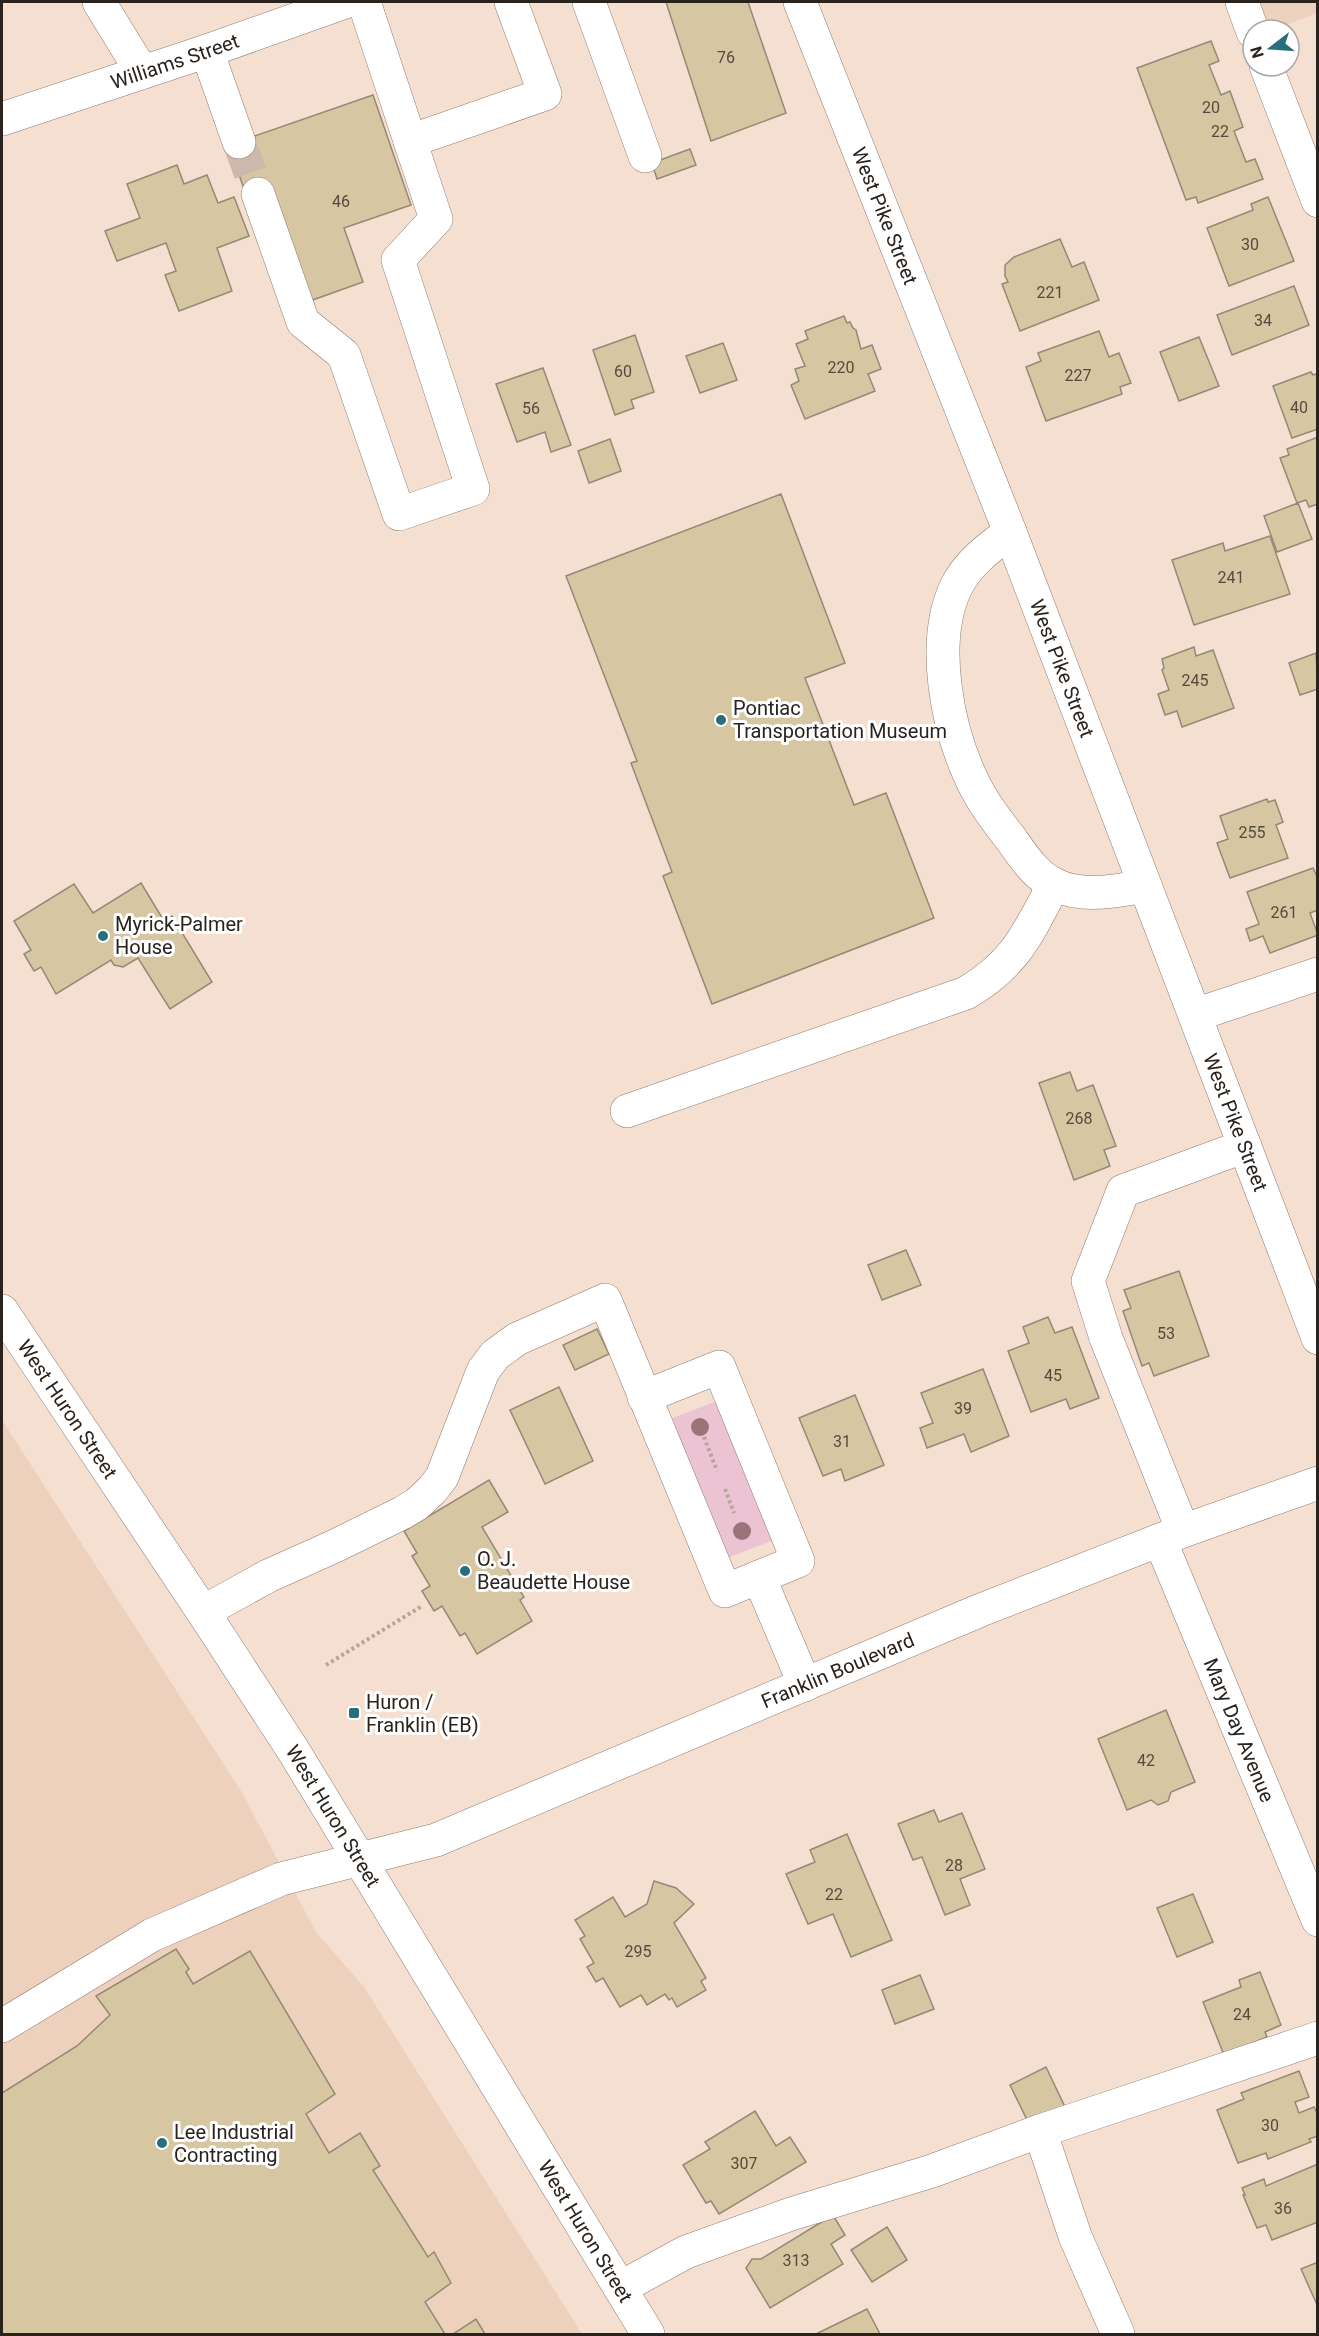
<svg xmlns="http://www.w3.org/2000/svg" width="1319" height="2336" viewBox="0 0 1319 2336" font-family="Roboto,sans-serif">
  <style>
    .built { fill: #eed1bd }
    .green { fill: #ecc3d2 }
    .building { fill: #d6c6a2; stroke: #938a75; stroke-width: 1.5 }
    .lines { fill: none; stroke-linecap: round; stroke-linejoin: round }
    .minor-tunnel { stroke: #ccb9ac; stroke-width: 33; stroke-dasharray: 33 16; stroke-linecap: butt }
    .minor-casing { stroke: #8f7b6e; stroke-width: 34 }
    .highway-casing { stroke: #8f7b6e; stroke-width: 34 }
    .path { stroke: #b7a599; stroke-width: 4; stroke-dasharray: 3 3; stroke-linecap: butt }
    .minor { stroke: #fff; stroke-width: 33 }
    .highway { stroke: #fff; stroke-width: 33 }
    .tree { fill: #9a747a }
    .poi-dot { fill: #286e7c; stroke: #fff; stroke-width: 2 }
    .labels { text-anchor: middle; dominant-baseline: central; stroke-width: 6; stroke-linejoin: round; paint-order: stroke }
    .number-label { font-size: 16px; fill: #554b3e }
    .street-label { font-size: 20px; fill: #2a221c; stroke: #fff }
    .poi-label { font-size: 20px; fill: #2a221c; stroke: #fff; text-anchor: start }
  </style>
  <rect width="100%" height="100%" fill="#f5dfd0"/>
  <!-- built -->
  <g class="built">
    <polygon points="1254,2 1317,2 1317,13 1273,30 1265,30"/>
    <polygon points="2,1420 241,1791 316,1932 364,1987 582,2334 2,2334"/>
  </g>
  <!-- green -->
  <polygon class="green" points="717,1401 774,1540 727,1558 670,1419"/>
  <!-- building -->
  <g class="building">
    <polygon points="666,2 748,2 786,113 711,141"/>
    <polygon points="1211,41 1219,61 1209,65 1221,95 1230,91 1243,127 1234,131 1246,162 1255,159 1263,179 1198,203 1196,197 1186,200 1137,68"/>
    <polygon points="373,95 411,205 344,228 363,282 307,302 247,198 229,145"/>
    <polygon points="690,149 696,165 657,179 652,163"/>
    <polygon points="177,165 184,184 207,175 218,203 234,197 249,236 217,248 232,291 179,311 165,275 176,271 166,243 117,261 105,231 140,218 127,184"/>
    <polygon points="1268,197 1294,261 1229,286 1207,228 1253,210 1251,204"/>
    <polygon points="1060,239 1072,267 1084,262 1099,300 1020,331 1002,284 1008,282 1005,276 1005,265 1014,257"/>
    <polygon points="1294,286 1309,325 1232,355 1217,315"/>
    <polygon points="844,316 847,323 850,322 853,328 856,330 861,349 872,345 881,369 868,374 875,391 805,419 791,385 799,381 795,369 805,366 796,344 808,339 805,331"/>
    <polygon points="1099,331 1109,357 1119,353 1131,383 1120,387 1122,394 1046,421 1026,367 1041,361 1038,353"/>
    <polygon points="635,335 654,392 631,400 634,408 615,415 593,350"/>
    <polygon points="1199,337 1219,386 1179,401 1160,352"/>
    <polygon points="723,343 737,380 700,393 686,356"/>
    <polygon points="543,368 571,445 551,452 545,432 517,442 496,384"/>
    <polygon points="1311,372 1313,375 1318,373 1318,429 1292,438 1273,386"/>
    <polygon points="1318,437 1318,504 1309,507 1306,500 1297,503 1280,458 1289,455 1287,449"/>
    <polygon points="610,439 621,471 589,483 578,451"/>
    <polygon points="781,494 845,663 805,678 854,805 886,793 934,918 712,1004 663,876 672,872 631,763 637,761 566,576"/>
    <polygon points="1298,503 1312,539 1277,552 1264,516"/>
    <polygon points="1270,536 1290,594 1194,625 1172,560 1223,543 1225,551"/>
    <polygon points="1194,647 1196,656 1213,650 1234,708 1182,727 1177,711 1165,715 1158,694 1169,690 1162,670 1164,668 1162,659"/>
    <polygon points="1316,653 1318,689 1300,695 1289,663"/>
    <polygon points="1267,799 1268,802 1275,800 1283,822 1276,825 1288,858 1230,878 1217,843 1228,839 1220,816"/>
    <polygon points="1313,868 1318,879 1318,910 1310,913 1318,935 1270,953 1263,936 1250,941 1246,929 1259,924 1247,892"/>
    <polygon points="141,883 164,921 172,916 212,982 170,1009 138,958 123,967 114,965 111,960 56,994 41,967 34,971 24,954 31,950 14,921 74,884 93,913"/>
    <polygon points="1070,1072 1077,1091 1093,1085 1116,1146 1104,1150 1110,1166 1074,1180 1039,1083"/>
    <polygon points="906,1250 921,1285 882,1300 868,1265"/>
    <polygon points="1179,1271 1209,1356 1154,1376 1149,1363 1142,1366 1123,1311 1131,1308 1124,1290"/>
    <polygon points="1048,1317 1055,1333 1072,1327 1099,1398 1070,1409 1066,1399 1031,1412 1008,1351 1029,1343 1023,1327"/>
    <polygon points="597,1329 609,1354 575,1370 563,1345"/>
    <polygon points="983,1369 1009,1436 971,1452 964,1434 927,1448 920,1428 933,1423 921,1393"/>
    <polygon points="559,1387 593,1461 545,1484 510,1410"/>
    <polygon points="855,1395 884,1465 845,1481 841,1469 823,1476 799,1418"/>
    <polygon points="489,1480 508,1512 482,1527 524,1597 520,1600 532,1621 477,1654 465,1633 460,1636 442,1606 434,1611 422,1591 430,1586 412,1556 417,1553 404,1531"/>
    <polygon points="1166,1710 1195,1782 1171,1792 1168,1801 1158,1805 1151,1800 1127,1810 1098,1739"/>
    <polygon points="934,1810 939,1822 962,1813 985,1869 960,1879 970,1905 945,1915 922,1857 913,1860 898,1824"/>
    <polygon points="847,1834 892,1940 851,1957 833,1914 808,1924 786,1874 815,1862 810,1850"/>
    <polygon points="654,1881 676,1888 694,1904 674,1923 706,1978 701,1981 706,1990 677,2007 672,1998 669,2000 665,1994 647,2005 641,1995 620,2007 603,1978 596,1982 587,1967 594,1963 580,1939 585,1936 575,1920 613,1897 625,1917 647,1904"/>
    <polygon points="1193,1894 1213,1942 1177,1957 1157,1908"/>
    <polygon points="176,1949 189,1969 186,1972 193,1984 250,1951 335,2094 306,2114 329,2153 360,2133 380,2166 373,2170 428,2257 434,2252 451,2283 425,2302 445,2334 2,2334 2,2093 77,2046 110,2015 96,1996"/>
    <polygon points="1260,1972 1281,2025 1265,2032 1267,2037 1224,2055 1203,2002 1241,1987 1239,1980"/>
    <polygon points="920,1975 934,2009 895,2024 882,1990"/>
    <polygon points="1046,2067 1065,2107 1029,2124 1010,2085"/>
    <polygon points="1299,2071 1309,2097 1295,2102 1299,2113 1314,2107 1318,2115 1318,2136 1309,2139 1311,2142 1268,2159 1266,2153 1238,2163 1217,2110 1244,2099 1241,2093"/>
    <polygon points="755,2111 776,2146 790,2137 806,2162 719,2214 711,2201 706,2203 683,2165 710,2149 705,2142"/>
    <polygon points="1318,2164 1318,2222 1272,2240 1266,2225 1257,2228 1243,2195 1245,2195 1242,2188 1264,2179 1266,2186"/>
    <polygon points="833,2215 845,2235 831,2244 843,2264 770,2308 746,2268 752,2259 761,2259"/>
    <polygon points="887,2227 907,2260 872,2282 851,2250"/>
    <polygon points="1318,2262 1318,2307 1301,2269"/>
    <polygon points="867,2309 880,2334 816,2334"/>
    <polygon points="476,2319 485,2334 453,2334"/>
  </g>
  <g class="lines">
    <!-- minor-tunnel -->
    <polyline class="minor-tunnel" points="239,142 258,194"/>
    <defs>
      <g id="minor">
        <polyline points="99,2 142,72"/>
        <polyline points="589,2 645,156"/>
        <path id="s1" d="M800 2 1010 532 1318 1338"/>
        <polyline points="1242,2 1253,32"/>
        <polyline points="207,51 239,142"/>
        <polyline points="1266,66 1318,201"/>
        <path id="s2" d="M2 119 207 51 345 2"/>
        <polyline points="410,141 545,94 511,2"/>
        <polyline points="258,194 303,322 344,355 399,514 473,489 398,260 436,219 364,2"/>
        <path d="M1010 532C990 547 968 563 956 587 930 642 947 729 973 782 983 803 997 821 1011 839 1023 856 1035 875 1055 885 1083 898 1116 891 1145 886"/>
        <polyline points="1195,1015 1318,974"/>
        <path d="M627 1111 966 993C1016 964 1028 933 1054 884"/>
        <polyline points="644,1397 719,1367 798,1561 759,1577"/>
        <polyline points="1183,1531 1106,1338 1088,1281 1123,1191 1245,1146"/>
        <path id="s3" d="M1160 1540 1318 1920"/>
        <polyline points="203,1612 268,1576 335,1546 402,1513 417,1504 432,1490 442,1477 483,1371 495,1355 517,1339 605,1300 725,1591 759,1577 805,1685"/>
        <path id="s4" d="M2 2026 152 1935 281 1879 436 1840 981 1610 1183 1531 1318 1483"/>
        <polyline points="1040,2131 1075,2236 1118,2334"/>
        <polyline points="620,2288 686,2252 791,2214 932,2171 1040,2131 1318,2038"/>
      </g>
      <g id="highway">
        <path id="s5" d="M2 1311 203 1612 293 1750 648 2334"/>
      </g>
    </defs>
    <!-- minor casing -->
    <use href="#minor" class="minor-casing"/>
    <!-- highway casing -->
    <use href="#highway" class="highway-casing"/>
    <!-- path -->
    <g class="path">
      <polyline points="704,1437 717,1471"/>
      <polyline points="725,1489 734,1513"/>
      <polyline points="326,1665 422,1606"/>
    </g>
    <!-- minor -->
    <use href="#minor" class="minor"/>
    <!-- highway -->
    <use href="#highway" class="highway"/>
  </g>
  <!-- trees -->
  <g class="tree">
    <circle cx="700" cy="1427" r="9"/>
    <circle cx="742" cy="1531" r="9"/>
  </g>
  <!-- markers -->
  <g class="poi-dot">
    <circle cx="721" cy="720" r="6"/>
    <circle cx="103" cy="936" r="6"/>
    <circle cx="465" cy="1571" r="6"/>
    <rect x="348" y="1707" width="12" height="12" rx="3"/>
    <circle cx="162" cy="2143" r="6"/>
  </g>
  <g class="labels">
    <!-- number labels -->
    <g class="number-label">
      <text x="726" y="57">76</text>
      <text x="1211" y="107">20</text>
      <text x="1220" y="131">22</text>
      <text x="341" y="201">46</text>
      <text x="1250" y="244">30</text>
      <text x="1050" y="292">221</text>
      <text x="1263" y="320">34</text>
      <text x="841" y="367">220</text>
      <text x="623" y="371">60</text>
      <text x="1078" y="375">227</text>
      <text x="1299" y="407">40</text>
      <text x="531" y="408">56</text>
      <text x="1231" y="577">241</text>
      <text x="1195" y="680">245</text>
      <text x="1252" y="832">255</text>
      <text x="1284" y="912">261</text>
      <text x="1079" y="1118">268</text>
      <text x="1166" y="1333">53</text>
      <text x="1053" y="1375">45</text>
      <text x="963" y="1408">39</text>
      <text x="842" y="1441">31</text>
      <text x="1146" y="1760">42</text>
      <text x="954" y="1865">28</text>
      <text x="834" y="1894">22</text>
      <text x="638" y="1951">295</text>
      <text x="1242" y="2014">24</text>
      <text x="1270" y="2125">30</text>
      <text x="744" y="2163">307</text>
      <text x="1283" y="2208">36</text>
      <text x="796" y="2260">313</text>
    </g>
    <!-- street labels -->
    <g class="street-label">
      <text stroke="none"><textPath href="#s2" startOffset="182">Williams Street</textPath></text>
      <text stroke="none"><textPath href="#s1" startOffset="230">West Pike Street</textPath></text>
      <text stroke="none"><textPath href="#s1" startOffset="716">West Pike Street</textPath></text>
      <text stroke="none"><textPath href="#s1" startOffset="1202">West Pike Street</textPath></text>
      <text stroke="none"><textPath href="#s5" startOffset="118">West Huron Street</textPath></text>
      <text stroke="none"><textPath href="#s4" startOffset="912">Franklin Boulevard</textPath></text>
      <text stroke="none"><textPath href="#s3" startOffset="206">Mary Day Avenue</textPath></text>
      <text stroke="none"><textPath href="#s5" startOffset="604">West Huron Street</textPath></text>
      <text stroke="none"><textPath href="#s5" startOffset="1090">West Huron Street</textPath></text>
    </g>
    <!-- poi labels -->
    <g class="poi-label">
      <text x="733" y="708">Pontiac<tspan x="733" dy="23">Transportation Museum</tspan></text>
      <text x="115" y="924">Myrick-Palmer<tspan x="115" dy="23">House</tspan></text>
      <text x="477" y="1559">O. J.<tspan x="477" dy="23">Beaudette House</tspan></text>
      <text x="366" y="1702">Huron /<tspan x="366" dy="23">Franklin (EB)</tspan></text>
      <text x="174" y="2132">Lee Industrial<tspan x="174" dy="23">Contracting</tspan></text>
    </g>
  </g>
  <!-- border -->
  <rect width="1319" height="2336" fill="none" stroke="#2a221c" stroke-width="6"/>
  <!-- north arrow -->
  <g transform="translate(1271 48) rotate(253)"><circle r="28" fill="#ffffff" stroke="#aaa7a4" stroke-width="1.5"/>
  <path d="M0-4.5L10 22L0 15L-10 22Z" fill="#286e7c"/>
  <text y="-9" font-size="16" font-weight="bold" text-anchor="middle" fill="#2a221c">N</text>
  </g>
</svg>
